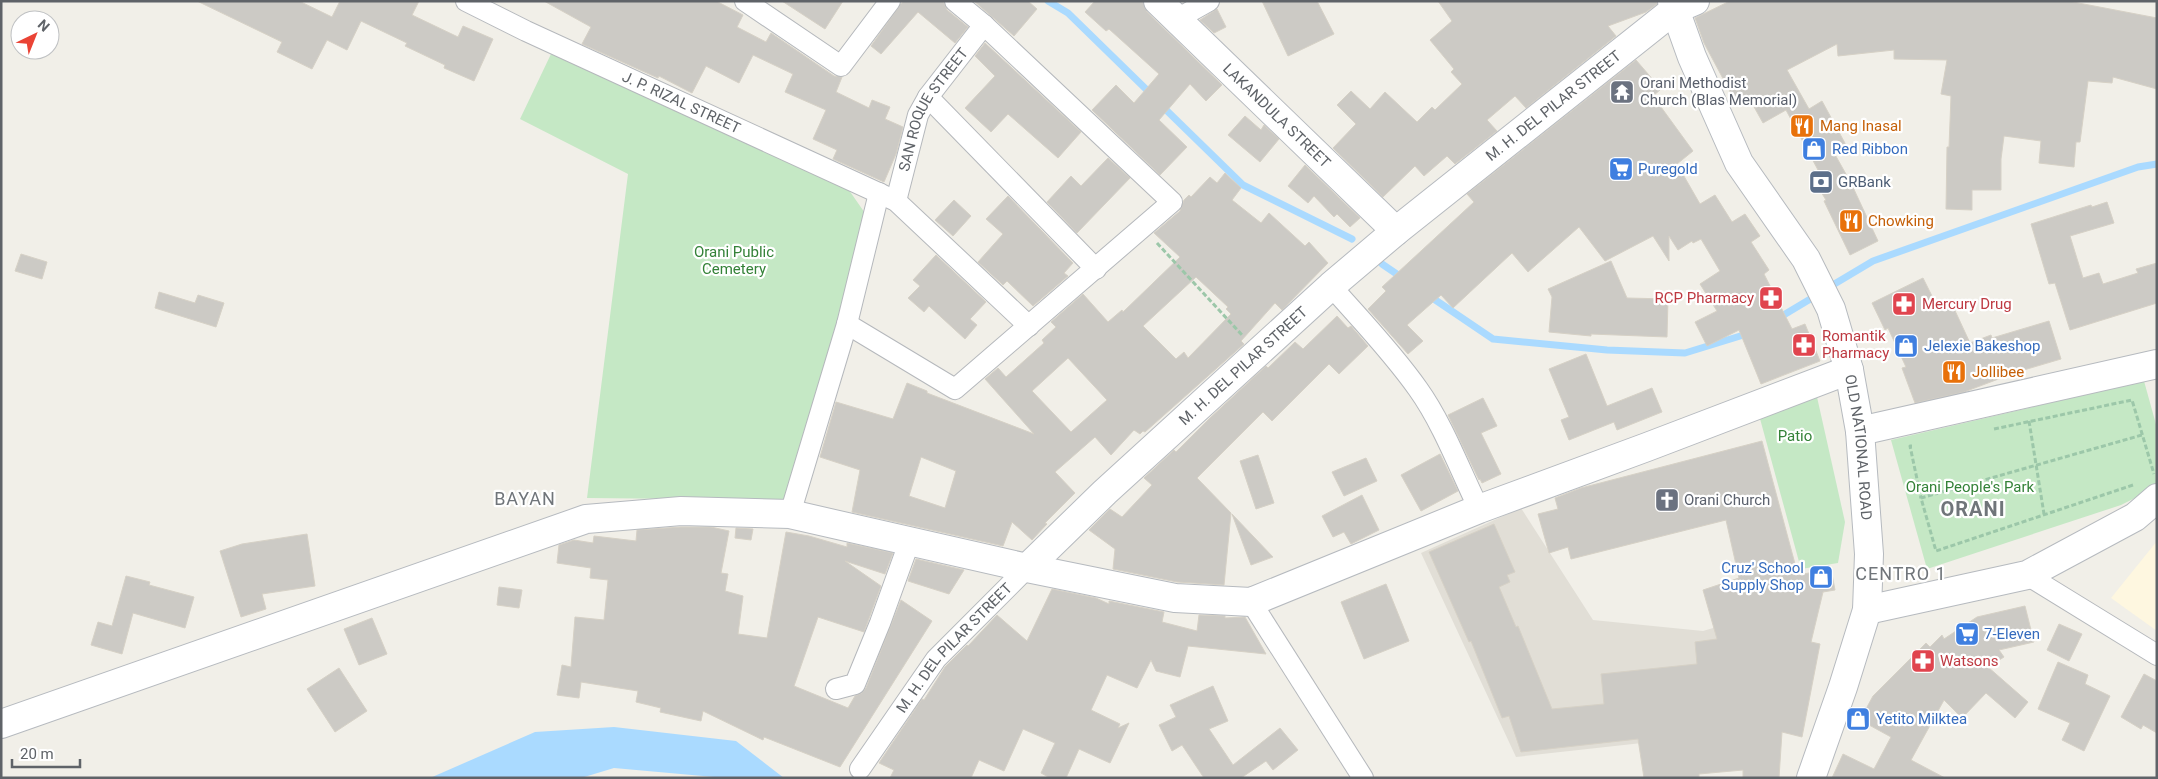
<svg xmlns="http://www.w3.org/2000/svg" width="2158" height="779" viewBox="0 0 2158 779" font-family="Roboto,sans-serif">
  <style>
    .commercial { fill: #fef7e0 }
    .education { fill: #e1ded6 }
    .green { fill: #c5e8c5 }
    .water { fill: #aadaff }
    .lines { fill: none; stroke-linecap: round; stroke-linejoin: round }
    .stream { stroke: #aadaff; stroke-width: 7 }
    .building { fill: #cccac5; stroke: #d6d1c6; fill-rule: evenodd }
    .street-casing { stroke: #b5b8bc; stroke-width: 22 }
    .secondary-casing { stroke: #b6babf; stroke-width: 30 }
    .path { stroke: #9cc7a9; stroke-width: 3; stroke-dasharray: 5 2.5; stroke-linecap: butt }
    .street { stroke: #fff; stroke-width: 20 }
    .secondary { stroke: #fff; stroke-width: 28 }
    .labels { text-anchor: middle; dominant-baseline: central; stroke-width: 4.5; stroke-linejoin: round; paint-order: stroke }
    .worship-label { font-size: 15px; fill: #5b616d; stroke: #fff; text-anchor: start }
    .street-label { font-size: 15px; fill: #5f6368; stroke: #fff }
    .food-label { font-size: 15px; fill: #c56008; stroke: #fff; text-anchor: start }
    .shop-label { font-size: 15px; fill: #366cbe; stroke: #fff; text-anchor: start }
    .service-label { font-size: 15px; fill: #4e5e75; stroke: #fff; text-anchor: start }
    .park-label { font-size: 15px; fill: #348238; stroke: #fff }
    .health-label { font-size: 15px; fill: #be3a42; stroke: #fff; text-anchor: start }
    .quarter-label { font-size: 18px; letter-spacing: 1px; fill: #70757a; stroke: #fff }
    .district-label { font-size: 20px; font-weight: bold; letter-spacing: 1px; fill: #70757a; stroke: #fff }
  </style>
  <rect width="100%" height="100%" fill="#f1efe8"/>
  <!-- commercial -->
  <polygon class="commercial" points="2157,541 2157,631 2111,598"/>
  <!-- education -->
  <polygon class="education" points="1521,508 1593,620 1703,631 1788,606 1769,729 1516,757 1421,553"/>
  <!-- green -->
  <g class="green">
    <polygon points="551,54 844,183 867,216 789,500 587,498 628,174 520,119"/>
    <polygon points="2144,381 2157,428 2157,487 2121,505 1927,569 1891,440"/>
    <polygon points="1817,397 1845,522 1838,563 1801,569 1759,415"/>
  </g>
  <!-- water -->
  <polygon class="water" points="614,727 736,741 784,778 725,778 614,768 581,778 430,778 535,732"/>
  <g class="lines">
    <!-- stream -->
    <g class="stream">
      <polyline points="1048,1 1068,13 1151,94"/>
      <polyline points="1160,104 1243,185 1352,239"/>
      <polyline points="1382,264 1404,279"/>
      <polyline points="1826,289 1873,261 2138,167 2157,164"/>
      <polyline points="1428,295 1493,339 1607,350 1685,353 1750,333"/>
      <polyline points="1777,319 1817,295"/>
    </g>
  </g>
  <!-- building -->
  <g class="building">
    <polygon points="197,1 299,1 332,17 340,1 419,1 412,15 458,37 463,26 493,39 474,81 444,68 445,65 405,46 407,43 361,21 347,50 327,40 312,69 277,52 282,42"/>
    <polygon points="544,1 716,1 743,15 737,27 766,42 771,33 834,76 842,77 836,92 869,108 872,100 890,107 885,119 903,127 896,154 884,182 833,159 837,150 813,139 826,110 785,92 793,74 753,55 739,83 706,66 692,93 659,76 658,78 582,44 591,27"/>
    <polygon points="782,1 843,1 825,29"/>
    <polygon points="903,1 943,1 947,10 968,27 955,43 918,12 881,54 871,46"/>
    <polygon points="974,1 1028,1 1037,9 1014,36"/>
    <polygon points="1095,1 1143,1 1147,12 1222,85 1206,101 1190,84 1159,120 1187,147 1160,175 1092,110 1116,85 1134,103 1159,74 1109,29 1106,31 1085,12"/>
    <polygon points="1262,1 1317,1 1334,34 1288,56"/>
    <polygon points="1438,1 1657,1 1657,4 1646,12 1608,26 1616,36 1526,108 1515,96 1487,120 1497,131 1455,164 1447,156 1424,176 1415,166 1383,197 1333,148 1356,124 1337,105 1351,91 1370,109 1385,92 1417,122 1432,107 1435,110 1462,84 1451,72 1454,69 1430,40 1452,21"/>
    <polygon points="1730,1 2068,1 2157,18 2157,89 2113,77 2112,83 2088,81 2080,142 2076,142 2074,167 2039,163 2041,141 2004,136 2001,159 2001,190 1972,190 1972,210 1946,209 1947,147 1949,147 1951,96 1941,94 1947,60 1894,59 1894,50 1838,56 1837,44 1787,70 1809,109 1822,101 1846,145 1833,151 1851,183 1878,241 1850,255 1824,201 1826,200 1810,174 1818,170 1786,110 1763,123 1748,96 1736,103 1704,43 1695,18"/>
    <polygon points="1217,9 1226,27 1214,33 1200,20"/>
    <polygon points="985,43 1081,132 1058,158 1008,114 991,132 965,108 995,76 975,56"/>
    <polygon points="1636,60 1661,89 1653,96 1693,151 1677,164 1700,204 1715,195 1732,222 1745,214 1760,236 1751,242 1769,270 1764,274 1792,329 1805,324 1820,361 1761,384 1739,330 1707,346 1695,322 1717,311 1700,284 1720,271 1701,239 1693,243 1692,241 1678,250 1669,236 1669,261 1653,236 1605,261 1579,227 1528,272 1512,253 1453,308 1441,295 1407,325 1423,341 1408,354 1368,309 1386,291 1382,287 1474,202 1467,194"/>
    <polygon points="1245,116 1261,130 1264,125 1279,139 1260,162 1228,135"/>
    <polygon points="1108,158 1130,178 1077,233 1047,202 1071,176 1081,186"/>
    <polygon points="1305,165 1360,218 1350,227 1337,214 1334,217 1314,196 1308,203 1288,186"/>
    <path d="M1225 173 1241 188 1232 200 1261 223 1269 213 1305 246 1309 242 1328 263 1282 310 1275 303 1241 341 1244 344 1145 432 1143 431 1140 434 1134 430 1111 455 1095 437 1055 472 1075 493 1045 523 1047 524 1032 540 1012 522 1003 546 852 512 860 470 820 457 836 402 893 419 907 383 927 391V393L1034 434 985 379 998 368 1006 377 1044 343 1042 340 1056 327 1051 322 1083 294 1108 322 1122 310 1123 312 1180 257 1154 233 1180 211 1184 200 1189 195 1191 197 1210 177 1217 183ZM1196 277 1228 307 1226 309 1231 314 1188 358 1184 352 1176 359 1143 326ZM1068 358 1107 400 1071 432 1032 391ZM921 457 956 471 945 508 909 496Z"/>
    <polygon points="1008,196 1073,263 1064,273 1068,276 1033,306 1007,281 1003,285 978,262 1003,234 986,219"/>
    <polygon points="954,200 971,216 953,236 935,220"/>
    <polygon points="2107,202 2114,223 2070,236 2083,278 2099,273 2103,284 2138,273 2136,269 2157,263 2157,303 2070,330 2055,283 2049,284 2031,224 2091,205 2092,207"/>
    <polygon points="21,254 47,262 42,279 15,271"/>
    <polygon points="936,255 986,302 970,319 977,325 965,339 929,306 924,312 908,298 920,286 913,280"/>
    <polygon points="1611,261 1627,298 1668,299 1667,337 1591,334 1591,336 1549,332 1552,297 1548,289"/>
    <polygon points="1923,278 1938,308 1951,302 1970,343 1991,335 1992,338 2049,321 2061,359 2017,372 1964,392 1915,403 1902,368 1906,367 1888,328 1885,330 1872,303"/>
    <polygon points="159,292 195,303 198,295 224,303 216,327 155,308"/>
    <polygon points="1337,316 1348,328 1351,326 1368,346 1339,374 1329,364 1272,421 1263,412 1197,478 1231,513 1224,585 1177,582 1113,569 1115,549 1089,530 1110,509 1122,517 1152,485 1144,478 1174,450 1176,452 1210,418 1266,366 1268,368 1295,342 1303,349"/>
    <polygon points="1586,354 1607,406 1652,388 1662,412 1617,430 1614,422 1569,440 1561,420 1569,417 1549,369"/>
    <polygon points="1483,398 1497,426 1481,433 1501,474 1482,483 1480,479 1479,480 1448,415"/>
    <polygon points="1762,441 1798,575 1831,569 1835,590 1823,592 1811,642 1820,644 1802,737 1782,732 1779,778 1743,778 1743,770 1699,774 1699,778 1644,778 1638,739 1521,752 1509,716 1502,718 1471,641 1469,642 1429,552 1494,524 1515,572 1507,575 1510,582 1499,587 1516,627 1518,626 1552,709 1604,704 1601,674 1697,664 1695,642 1717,639 1703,590 1739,578 1726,520 1571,559 1568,547 1549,553 1538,514 1558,509 1555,498 1581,488"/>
    <polygon points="1440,454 1458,491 1421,511 1401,475"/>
    <polygon points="1258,455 1274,503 1256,509 1240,461"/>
    <polygon points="1366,458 1377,481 1344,496 1332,472"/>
    <polygon points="1362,495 1379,530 1351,544 1344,532 1333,537 1322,516"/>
    <polygon points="1232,514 1273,557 1251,565"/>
    <polygon points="681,527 711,527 729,531 721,573 728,574 725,591 743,596 738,634 767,638 786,532 809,536 847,547 847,543 893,553 885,574 845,561 881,586 864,632 818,617 794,686 848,708 855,696 862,693 866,688 901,600 932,621 840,767 764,737 763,740 703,711 701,721 660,712 661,708 636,702 638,691 581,682 579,698 557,695 562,665 571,667 575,617 604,620 608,580 590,578 591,568 557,563 559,545 574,540 593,543 594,536 636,541 637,530"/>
    <polygon points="736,528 753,529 751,540 735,538"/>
    <polygon points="307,534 315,586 262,594 266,609 241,617 220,551 242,544"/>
    <polygon points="916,559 964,570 949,594 908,581"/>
    <polygon points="126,576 150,582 149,585 194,597 185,628 133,613 122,654 91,645 98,622 112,626"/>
    <polygon points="1386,584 1409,641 1364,659 1341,602"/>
    <polygon points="499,587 522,590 519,608 497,605"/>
    <polygon points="1052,589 1096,598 1109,604 1109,601 1164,612 1162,622 1197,631 1199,615 1225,616 1225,618 1245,617 1266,654 1188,646 1180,677 1156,671 1151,660 1137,688 1107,675 1091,710 1120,724 1118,728 1129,723 1110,763 1079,749 1066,778 1050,778 1041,773 1055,743 1023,729 1004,771 979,760 971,778 890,778 894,770 879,763 922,699 924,700 945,667 967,645 968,646 997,615 1027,641"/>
    <polygon points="2025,606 2034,642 1999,650 2004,657 1988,667 2028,702 2015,718 1986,693 1962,718 1944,700 1911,760 1945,778 1832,778 1843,754 1874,769 1891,737 1860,720 1873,696 1926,643 1930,647 1942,635 1944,639 1977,617"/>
    <polygon points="372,618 387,654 359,665 344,629"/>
    <polygon points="2059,624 2082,634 2069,661 2047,650"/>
    <polygon points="2058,662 2088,675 2085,684 2110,696 2084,751 2062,740 2070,723 2038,709"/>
    <polygon points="339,668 367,711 335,732 307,689"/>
    <polygon points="2144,674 2157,681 2157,733 2143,725 2141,729 2121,717"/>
    <polygon points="1213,686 1228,721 1209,729 1233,765 1280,728 1298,750 1273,770 1266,761 1241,778 1204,778 1182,745 1172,751 1159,725 1176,717 1170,705"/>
  </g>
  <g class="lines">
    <defs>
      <g id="street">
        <path id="s1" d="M466 1 526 31 896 201 1029 326"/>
        <polyline points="745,1 841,66 890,1"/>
        <polyline points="1177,19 1209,1"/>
        <polyline points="928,97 1096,269"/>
        <path id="s2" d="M896 201 918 115 928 97 984 25"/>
        <path d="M1331 286C1360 319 1392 352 1418 389 1443 424 1460 470 1479 509"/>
        <polyline points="847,324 955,389 1172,202 984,25 955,1"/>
        <polyline points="790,514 847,324 879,193"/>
        <polyline points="2027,575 2157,655"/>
        <polyline points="1251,602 1363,778"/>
        <polyline points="836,689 855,684 880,623 910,540"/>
        <path id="s3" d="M860 769 936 659 1027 568"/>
      </g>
      <g id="secondary">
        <path id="s4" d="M1158 1 1396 231"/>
        <path id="s5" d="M1672 1 1692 57 1739 163 1806 259 1831 309 1849 370 1860 431 1869 554 1867 610 1843 687 1811 778"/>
        <polyline points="1860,431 2157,364"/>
        <path id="s6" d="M1027 568 1105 492 1331 286 1396 231 1674 10 1695 1"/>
        <polyline points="1867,610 2027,575 2135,517 2157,498"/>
        <polyline points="1,724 586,519 681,511 790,514 1027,568 1175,598 1251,602 1479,509 1647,447 1849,370"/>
      </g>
    </defs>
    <!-- street casing -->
    <use href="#street" class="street-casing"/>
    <!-- secondary casing -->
    <use href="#secondary" class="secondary-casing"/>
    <!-- path -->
    <g class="path">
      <polyline points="1157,243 1242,335"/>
      <polyline points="2029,421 2044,514"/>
      <polyline points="1994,429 2132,400 2154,474"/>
      <polyline points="1912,446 1910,446 1921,498"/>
      <polyline points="2133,485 1936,551 1921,498 2142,435"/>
    </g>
    <!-- street -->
    <use href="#street" class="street"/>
    <!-- secondary -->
    <use href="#secondary" class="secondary"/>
  </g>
  <!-- icons -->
  <defs>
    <symbol id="temple-square" viewBox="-11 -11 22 22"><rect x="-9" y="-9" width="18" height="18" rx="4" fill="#6b7280" stroke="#fff"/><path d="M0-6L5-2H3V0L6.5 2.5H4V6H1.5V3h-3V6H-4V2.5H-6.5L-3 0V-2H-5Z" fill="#fff"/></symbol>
    <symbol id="restaurant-square" viewBox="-11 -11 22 22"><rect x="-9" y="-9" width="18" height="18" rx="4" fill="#e8710a" stroke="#fff"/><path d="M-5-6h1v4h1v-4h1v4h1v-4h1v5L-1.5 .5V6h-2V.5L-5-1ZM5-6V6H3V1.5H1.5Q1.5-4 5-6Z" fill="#fff"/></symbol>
    <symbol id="shop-square" viewBox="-11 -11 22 22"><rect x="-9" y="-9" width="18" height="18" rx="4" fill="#3f7fe0" stroke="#fff"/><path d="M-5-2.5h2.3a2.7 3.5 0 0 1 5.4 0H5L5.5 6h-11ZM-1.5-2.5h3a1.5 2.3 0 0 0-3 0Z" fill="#fff"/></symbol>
    <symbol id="supermarket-square" viewBox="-11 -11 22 22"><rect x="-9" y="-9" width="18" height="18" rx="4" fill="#3f7fe0" stroke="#fff"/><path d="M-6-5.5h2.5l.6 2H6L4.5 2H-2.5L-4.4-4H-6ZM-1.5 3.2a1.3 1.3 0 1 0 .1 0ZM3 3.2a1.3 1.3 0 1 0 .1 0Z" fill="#fff"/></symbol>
    <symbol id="bank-square" viewBox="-11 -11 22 22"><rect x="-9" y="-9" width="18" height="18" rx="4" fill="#5c6f8a" stroke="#fff"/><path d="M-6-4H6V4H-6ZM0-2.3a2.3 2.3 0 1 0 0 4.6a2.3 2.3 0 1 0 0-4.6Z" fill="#fff"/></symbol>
    <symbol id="pharmacy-square" viewBox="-11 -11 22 22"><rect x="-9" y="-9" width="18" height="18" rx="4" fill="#e0444e" stroke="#fff"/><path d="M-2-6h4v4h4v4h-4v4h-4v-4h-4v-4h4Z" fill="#fff"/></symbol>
    <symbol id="church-square" viewBox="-11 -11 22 22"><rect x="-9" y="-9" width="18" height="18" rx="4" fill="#6b7280" stroke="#fff"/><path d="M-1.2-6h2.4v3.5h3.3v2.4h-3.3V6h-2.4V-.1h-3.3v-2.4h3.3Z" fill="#fff"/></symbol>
  </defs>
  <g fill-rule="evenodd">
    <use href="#temple-square" x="1608" y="78" width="28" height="28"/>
    <use href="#restaurant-square" x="1788" y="112" width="28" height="28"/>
    <use href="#shop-square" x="1800" y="135" width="28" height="28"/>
    <use href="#supermarket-square" x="1607" y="155" width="28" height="28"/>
    <use href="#bank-square" x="1807" y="168" width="28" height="28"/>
    <use href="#restaurant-square" x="1837" y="207" width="28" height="28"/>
    <use href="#pharmacy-square" x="1757" y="284" width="28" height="28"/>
    <use href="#pharmacy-square" x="1890" y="290" width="28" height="28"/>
    <use href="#pharmacy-square" x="1790" y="331" width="28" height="28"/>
    <use href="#shop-square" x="1892" y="332" width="28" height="28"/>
    <use href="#restaurant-square" x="1940" y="358" width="28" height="28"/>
    <use href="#church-square" x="1653" y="486" width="28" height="28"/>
    <use href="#shop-square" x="1807" y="563" width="28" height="28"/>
    <use href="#supermarket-square" x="1953" y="620" width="28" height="28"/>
    <use href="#pharmacy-square" x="1909" y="647" width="28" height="28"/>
    <use href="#shop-square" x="1844" y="705" width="28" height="28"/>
  </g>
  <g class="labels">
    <!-- worship labels -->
    <g class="worship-label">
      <text x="1640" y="83">Orani Methodist<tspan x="1640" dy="17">Church (Blas Memorial)</tspan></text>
      <text x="1684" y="500">Orani Church</text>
    </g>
    <!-- street labels -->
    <g class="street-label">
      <text stroke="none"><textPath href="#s1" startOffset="238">J. P. RIZAL STREET</textPath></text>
      <text stroke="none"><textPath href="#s6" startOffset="701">M. H. DEL PILAR STREET</textPath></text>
      <text stroke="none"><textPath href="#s2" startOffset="100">SAN ROQUE STREET</textPath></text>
      <text stroke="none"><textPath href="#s4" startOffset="165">LAKANDULA STREET</textPath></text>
      <text stroke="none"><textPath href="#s6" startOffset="296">M. H. DEL PILAR STREET</textPath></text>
      <text stroke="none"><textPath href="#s5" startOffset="490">OLD NATIONAL ROAD</textPath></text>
      <text stroke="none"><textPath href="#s3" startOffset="154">M. H. DEL PILAR STREET</textPath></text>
    </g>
    <!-- food labels -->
    <g class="food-label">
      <text x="1820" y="126">Mang Inasal</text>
      <text x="1868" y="221">Chowking</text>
      <text x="1972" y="372">Jollibee</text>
    </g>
    <!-- shop labels -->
    <g class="shop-label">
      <text x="1832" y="149">Red Ribbon</text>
      <text x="1638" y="169">Puregold</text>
      <text x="1924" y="346">Jelexie Bakeshop</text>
      <text x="1804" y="568" text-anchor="end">Cruz' School<tspan x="1804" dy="17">Supply Shop</tspan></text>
      <text x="1984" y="634">7-Eleven</text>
      <text x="1876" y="719">Yetito Milktea</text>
    </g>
    <!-- service labels -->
    <g class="service-label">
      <text x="1838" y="182">GRBank</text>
    </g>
    <!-- park labels -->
    <g class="park-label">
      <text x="734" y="252">Orani Public<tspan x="734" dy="17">Cemetery</tspan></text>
      <text x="1795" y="436">Patio</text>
      <text x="1970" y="487">Orani People's Park</text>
    </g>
    <!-- health labels -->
    <g class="health-label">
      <text x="1754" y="298" text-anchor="end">RCP Pharmacy</text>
      <text x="1922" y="304">Mercury Drug</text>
      <text x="1822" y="336">Romantik<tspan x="1822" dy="17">Pharmacy</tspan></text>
      <text x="1940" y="661">Watsons</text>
    </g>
    <!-- quarter labels -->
    <g class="quarter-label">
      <text x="525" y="498">BAYAN</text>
      <text x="1901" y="573">CENTRO 1</text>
    </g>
    <!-- district labels -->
    <g class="district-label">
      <text x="1973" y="509">ORANI</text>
    </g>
  </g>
  <!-- border -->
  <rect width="2158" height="779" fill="none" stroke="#5f6368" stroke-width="5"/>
  <!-- north arrow -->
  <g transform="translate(35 35) rotate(43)"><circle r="24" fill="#ffffff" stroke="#bfc1c3"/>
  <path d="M0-4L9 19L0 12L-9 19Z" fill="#ea4335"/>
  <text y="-8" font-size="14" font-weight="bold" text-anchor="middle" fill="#5f6368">N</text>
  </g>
  <!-- scale -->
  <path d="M12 759v8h68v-8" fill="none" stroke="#5f6368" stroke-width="2.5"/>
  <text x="20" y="759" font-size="15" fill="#5f6368" stroke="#ffffff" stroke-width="4" paint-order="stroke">20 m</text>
</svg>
